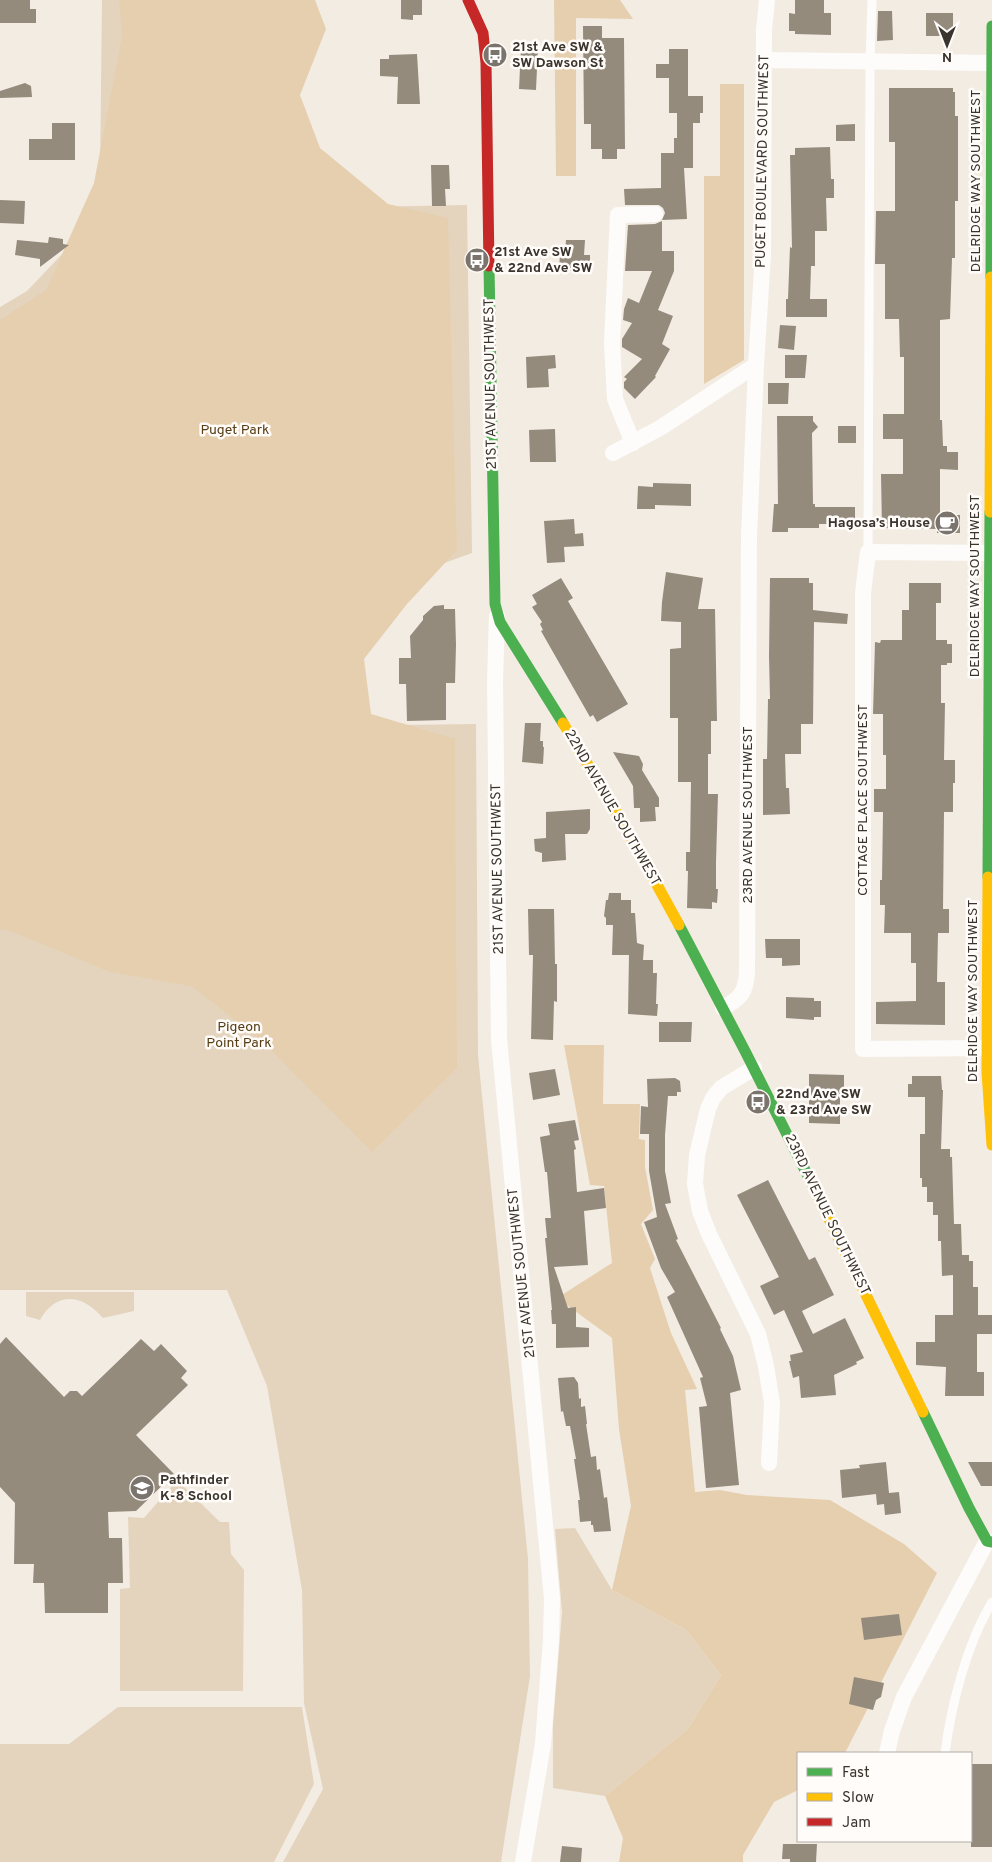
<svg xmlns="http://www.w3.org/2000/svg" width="992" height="1862" viewBox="0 0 992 1862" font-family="Overpass,sans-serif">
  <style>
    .green { fill: #e4d4be }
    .forest { fill: #e6cfaf }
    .building { fill: #948b7d }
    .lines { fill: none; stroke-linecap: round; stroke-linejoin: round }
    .lane { stroke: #fdfcfb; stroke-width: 9 }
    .street { stroke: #fdfcfb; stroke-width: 16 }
    .fast { stroke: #4caf50; stroke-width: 11 }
    .slow { stroke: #ffc107; stroke-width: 11 }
    .jam { stroke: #c62828; stroke-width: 11 }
    .labels { text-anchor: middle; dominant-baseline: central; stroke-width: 5; stroke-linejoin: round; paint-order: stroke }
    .poi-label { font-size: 14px; font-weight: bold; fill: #39342d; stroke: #fffcf9; text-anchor: start }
    .street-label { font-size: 14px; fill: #39342d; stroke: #fffcf9 }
    .park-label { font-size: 14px; fill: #563d15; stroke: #fffcf9 }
  </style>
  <rect width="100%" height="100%" fill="#f3ece3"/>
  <!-- green -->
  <g class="green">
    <polygon points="102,0 237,0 312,208 467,205 472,553 425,570 403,593 320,726 476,724 478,1055 528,1559 530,1676 501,1862 283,1862 323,1789 304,1703 302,1590 267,1386 227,1290 0,1290 0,307 27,291 84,231 100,176"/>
    <path d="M26 1292H134V1311L103 1318C83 1295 57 1290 40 1320L26 1316Z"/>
    <polygon points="177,1480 220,1522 229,1522 231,1554 244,1570 243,1691 120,1691 120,1589 130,1588 128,1517 144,1518"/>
    <polygon points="575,1528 612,1590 686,1630 721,1675 688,1729 605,1796 553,1788 553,1725 562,1612 555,1529"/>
    <polygon points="118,1707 302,1707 314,1784 274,1862 0,1862 0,1744 69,1744"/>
  </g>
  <!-- forest -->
  <g class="forest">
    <polygon points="119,0 315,0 326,29 300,95 320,148 388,204 448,218 457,550 407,604 364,659 371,714 455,739 457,1068 372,1152 263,1042 191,986 110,972 5,929 0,930 0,320 46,290 94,183 122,36"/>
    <polygon points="554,0 620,0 633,19 576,18 576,176 556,176"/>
    <polygon points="720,84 744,84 744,360 704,384 704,176 720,176"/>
    <polygon points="564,1045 604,1045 603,1104 640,1104 639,1139 645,1140 645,1167 653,1210 641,1224 655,1259 650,1268 671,1333 697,1389 685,1390 695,1492 720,1490 747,1495 830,1500 904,1544 937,1573 845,1753 798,1753 798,1790 774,1802 743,1855 743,1862 619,1862 623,1838 605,1796 688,1729 721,1675 686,1630 612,1590 631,1506 619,1429 612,1338 557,1298 612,1263 604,1186 590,1185"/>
  </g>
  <!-- building -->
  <g class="building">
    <polygon points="0,0 30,0 30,9 36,9 36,23 0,23"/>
    <polygon points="401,0 422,0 422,15 413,15 413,20 401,19"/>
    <polygon points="795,0 824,0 824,13 831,13 831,35 795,34 795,31 789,31 789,13 795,14"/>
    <polygon points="878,11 892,11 893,40 877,41"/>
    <rect x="926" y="13" width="27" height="23"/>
    <polygon points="583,26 602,26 602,38 624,38 625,149 617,149 617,159 602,159 602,149 591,149 591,124 584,124"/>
    <polygon points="521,47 538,47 536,90 519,89"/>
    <polygon points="669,49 688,49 688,96 703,96 703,113 700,113 700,123 693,123 693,168 684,168 687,219 662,220 665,213 663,208 659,205 625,205 624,189 661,188 661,153 674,153 674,138 677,138 677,113 669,113 669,78 656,78 656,64 669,64"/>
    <polygon points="417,54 420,104 397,104 398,77 380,76 380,59 389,59 389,55"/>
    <polygon points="25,83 31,86 32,97 0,98 0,91"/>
    <polygon points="889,88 953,88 953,92 955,92 955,116 958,116 958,201 955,201 955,258 952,258 950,319 940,320 940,420 942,420 943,446 947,446 947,452 958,452 958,470 940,469 940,515 960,515 960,533 937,533 937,529 882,528 881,474 903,474 903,439 883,439 883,414 904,414 904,357 900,357 899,319 885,319 885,264 875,264 876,211 895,211 895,142 889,142"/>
    <polygon points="52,123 75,123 75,160 29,160 29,139 52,139"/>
    <polygon points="855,124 855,141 836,141 836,125"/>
    <polygon points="830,147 831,179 834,179 834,198 826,198 827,231 815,231 815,266 811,266 810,299 827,299 827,317 786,317 786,299 788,299 790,247 792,248 790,155 795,155 795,148"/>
    <polygon points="431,165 449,165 450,189 445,189 446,206 432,206"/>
    <polygon points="0,200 25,201 24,224 0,223"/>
    <polygon points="662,221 662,251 674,251 674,271 658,310 673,316 662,344 670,349 655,376 656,377 635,399 624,388 624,382 627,379 624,377 642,359 622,347 622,339 632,323 623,320 624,309 628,298 639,303 652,271 625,271 628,225 655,224"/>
    <polygon points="49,237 63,239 63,244 69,245 40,267 40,259 15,255 17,240 48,243"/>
    <polygon points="566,240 585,240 584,255 590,255 590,268 581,268 580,271 559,271 560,253 565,253"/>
    <polygon points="780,325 796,326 794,350 778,348"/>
    <polygon points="555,355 556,368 548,369 549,387 527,388 526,357"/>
    <polygon points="785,355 807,355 805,378 785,378"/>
    <polygon points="768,383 789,383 788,404 768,404"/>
    <polygon points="777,416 813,416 813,421 818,427 812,433 813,504 815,504 815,507 855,507 855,524 819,524 819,528 788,528 788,532 772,532 774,504 778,504"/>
    <rect x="838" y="426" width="18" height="17"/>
    <polygon points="555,429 556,462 530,462 529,430"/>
    <polygon points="653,483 691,484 691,506 655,505 655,509 637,509 638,486 653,487"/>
    <polygon points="574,519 575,534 583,533 584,546 564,547 565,562 547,563 544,521"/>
    <polygon points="666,572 703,578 698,609 715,609 717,721 711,721 711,754 708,754 708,794 718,794 716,862 716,889 718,889 717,903 712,902 712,909 687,908 688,871 686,871 686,852 690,852 691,782 678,782 678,718 670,718 670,649 681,648 681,622 661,621 662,602"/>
    <polygon points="561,578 573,598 568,601 628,704 597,722 593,715 590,717 541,631 543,630 540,624 542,622 532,607 537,604 532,595"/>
    <polygon points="770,578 809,578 809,583 813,583 813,610 848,614 847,624 814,622 813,724 801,724 801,754 785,754 786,788 789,788 790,814 763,815 763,759 767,759 768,699 770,699 769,656"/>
    <polygon points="909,583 941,583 941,603 936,603 936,640 947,640 947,644 952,644 952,663 947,663 947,665 941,665 941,703 945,703 944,760 955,760 955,783 953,783 953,812 944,812 943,909 949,909 949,933 938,933 937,982 945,982 945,1025 876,1024 876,1002 916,1001 916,963 911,963 911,933 884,933 885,905 880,905 880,880 882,880 883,812 874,812 874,789 886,789 886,755 883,755 883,714 873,714 875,642 880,643 881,640 902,640 902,610 909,610"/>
    <polygon points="444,605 444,609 455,609 456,645 455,683 446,683 446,720 407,721 406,684 399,684 399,658 411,658 410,636 423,620 423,616 434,606"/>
    <polygon points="525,723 541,723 540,741 543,741 543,747 544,747 543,764 522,762"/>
    <polygon points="613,752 639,756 643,764 642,770 659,798 659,807 655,807 656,821 640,822 640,808 634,808 633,786"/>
    <polygon points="590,809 590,829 587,834 565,834 566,860 542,862 542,853 535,851 534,839 546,838 546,812"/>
    <polygon points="609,893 621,893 621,900 631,900 631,913 635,913 637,943 644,945 643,960 653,960 653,973 657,973 656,1004 658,1004 657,1016 628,1014 629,955 612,955 613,925 606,925 606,918 604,916 606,900 608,900"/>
    <polygon points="528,909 554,909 555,964 557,964 557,1002 554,1001 553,1040 531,1039 533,955 529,955"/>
    <polygon points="765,939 800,939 800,965 782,966 782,958 766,958"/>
    <polygon points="786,997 814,998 814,1001 821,1001 821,1017 814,1017 814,1020 786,1018"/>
    <polygon points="659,1022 692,1022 691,1042 659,1042"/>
    <polygon points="555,1069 560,1095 533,1100 529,1073"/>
    <polygon points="809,1074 844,1075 844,1094 840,1094 840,1124 809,1123"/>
    <polygon points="912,1076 941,1076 942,1090 943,1090 941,1149 950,1149 950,1157 952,1157 954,1224 961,1224 962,1255 969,1255 969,1261 973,1261 973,1287 978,1287 978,1315 992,1315 992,1334 977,1334 977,1372 984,1372 984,1396 945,1396 946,1367 916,1365 916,1342 935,1342 935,1315 953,1315 953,1275 942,1276 941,1241 938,1241 938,1215 933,1215 933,1202 927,1202 927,1187 922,1187 922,1178 920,1178 920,1134 925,1134 925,1097 908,1097 908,1084 912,1084"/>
    <polygon points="675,1078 680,1081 681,1092 677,1092 677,1096 668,1096 665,1135 665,1171 671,1203 665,1204 678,1239 676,1240 721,1328 720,1329 733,1356 741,1390 730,1393 739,1485 706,1488 699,1407 707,1406 700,1378 703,1377 667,1297 675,1292 661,1268 644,1222 657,1217 649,1171 649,1134 640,1134 641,1106 648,1107 647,1079"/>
    <polygon points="575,1120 579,1140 574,1141 576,1149 574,1150 577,1192 604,1188 606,1208 584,1211 588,1265 554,1267 568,1308 576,1307 576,1327 589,1328 589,1347 556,1348 556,1324 552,1324 551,1310 552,1310 545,1238 547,1238 545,1218 551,1218 547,1172 545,1172 540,1137 550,1135 548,1124"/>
    <polygon points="768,1180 809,1260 815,1257 834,1295 802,1311 813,1334 845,1318 864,1358 856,1362 857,1364 834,1375 836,1395 801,1398 799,1376 793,1378 789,1361 791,1361 790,1355 803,1352 784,1310 774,1315 760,1286 779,1277 737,1195"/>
    <polygon points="6,1337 64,1397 70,1391 77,1391 82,1396 141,1339 154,1351 161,1344 187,1371 181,1378 188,1385 136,1435 174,1474 136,1511 108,1512 109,1538 122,1538 123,1583 108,1583 108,1613 45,1613 44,1583 33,1583 34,1564 14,1564 15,1503 0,1487 0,1344"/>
    <polygon points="574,1377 578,1383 579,1399 581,1398 581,1407 585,1406 587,1424 586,1424 591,1457 596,1456 597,1470 600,1469 604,1498 607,1497 611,1531 594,1532 593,1525 591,1525 591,1521 580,1522 578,1500 580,1500 574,1459 576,1459 570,1426 566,1426 563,1411 561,1412 558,1378"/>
    <polygon points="886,1462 889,1493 899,1492 901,1513 885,1515 884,1504 877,1505 876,1494 842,1498 840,1470 860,1468 859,1465"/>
    <polygon points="968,1462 992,1462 992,1486 981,1486"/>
    <polygon points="899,1614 902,1635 864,1640 861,1618"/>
    <polygon points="854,1677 884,1683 881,1697 876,1700 873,1710 849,1704"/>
    <rect x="971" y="1764" width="21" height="83"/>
    <polygon points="783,1844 817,1844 816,1862 790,1862 790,1859 782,1859"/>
    <polygon points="562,1846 582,1848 581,1862 560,1862"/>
  </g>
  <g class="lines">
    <!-- lane -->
    <g class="lane">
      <polyline points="868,552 870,61 872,0"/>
      <path d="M945 1753C951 1706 967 1643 992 1602"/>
    </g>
    <!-- street -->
    <g class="street">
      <polyline points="764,60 992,63"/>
      <polyline points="633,443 615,399 612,343 618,215 655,214"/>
      <polyline points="613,453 660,428 756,365"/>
      <polyline points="992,553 868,552 863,593 863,1049 992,1048"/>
      <polyline points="497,616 495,681 499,1039 552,1599 551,1640 543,1744 523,1862"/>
      <path d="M723 1008C741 998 746 992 747 972L749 537 756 365 763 255 764 30 767 0"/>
      <polyline points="754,1068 721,1088 713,1098 708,1109 697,1155 695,1184 700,1211 709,1234 758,1334 766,1366 772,1403 769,1463"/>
      <polyline points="887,1753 892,1731 904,1697 987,1541"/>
    </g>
    <!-- fast -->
    <g class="fast">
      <polyline points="489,266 495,604 500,622 563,723"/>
      <polyline points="991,277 992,26"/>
      <polyline points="988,877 990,512"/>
      <polyline points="679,925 745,1051 811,1182"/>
      <polyline points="923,1412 969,1508 987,1541 992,1542"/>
    </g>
    <!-- slow -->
    <g class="slow">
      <polyline points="990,512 991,277"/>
      <polyline points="563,723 628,832 679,925"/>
      <polyline points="988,877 987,1072 992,1145"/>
      <polyline points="811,1182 923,1412"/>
    </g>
    <!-- jam -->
    <polyline class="jam" points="468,0 483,33 486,63 489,266"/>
  </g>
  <!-- icons -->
  <defs>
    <symbol id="bus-disc" viewBox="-11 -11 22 22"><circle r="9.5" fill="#7a746d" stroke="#fffcf9"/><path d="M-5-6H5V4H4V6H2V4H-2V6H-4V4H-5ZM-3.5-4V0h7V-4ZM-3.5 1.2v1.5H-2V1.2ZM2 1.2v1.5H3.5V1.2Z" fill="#fff"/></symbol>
    <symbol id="cafe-disc" viewBox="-11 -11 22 22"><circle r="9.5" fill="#7a746d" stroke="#fffcf9"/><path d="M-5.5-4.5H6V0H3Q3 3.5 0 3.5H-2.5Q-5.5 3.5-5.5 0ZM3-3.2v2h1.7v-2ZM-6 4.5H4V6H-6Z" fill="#fff"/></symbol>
    <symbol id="school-disc" viewBox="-11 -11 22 22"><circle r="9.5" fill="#7a746d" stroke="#fffcf9"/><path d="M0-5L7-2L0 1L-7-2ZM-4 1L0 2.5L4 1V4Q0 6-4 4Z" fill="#fff"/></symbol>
  </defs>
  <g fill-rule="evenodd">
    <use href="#bus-disc" x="481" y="41" width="28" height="28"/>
    <use href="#bus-disc" x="463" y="246" width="28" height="28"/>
    <use href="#cafe-disc" x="933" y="509" width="28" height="28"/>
    <use href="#bus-disc" x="744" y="1088" width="28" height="28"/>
    <use href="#school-disc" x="128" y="1474" width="28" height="28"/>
  </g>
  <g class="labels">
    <!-- poi labels -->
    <g class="poi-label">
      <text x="512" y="47">21st Ave SW &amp;<tspan x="512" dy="16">SW Dawson St</tspan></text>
      <text x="494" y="252">21st Ave SW<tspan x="494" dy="16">&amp; 22nd Ave SW</tspan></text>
      <text x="930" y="523" text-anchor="end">Hagosa’s House</text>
      <text x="776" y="1094">22nd Ave SW<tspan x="776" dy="16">&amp; 23rd Ave SW</tspan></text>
      <text x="160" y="1480">Pathfinder<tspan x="160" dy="16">K-8 School</tspan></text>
    </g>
    <!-- street labels -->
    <g class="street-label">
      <text transform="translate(763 161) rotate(-89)">PUGET BOULEVARD SOUTHWEST</text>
      <text transform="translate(976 181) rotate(-90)">DELRIDGE WAY SOUTHWEST</text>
      <text transform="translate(491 384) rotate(-91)">21ST AVENUE SOUTHWEST</text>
      <text transform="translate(975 586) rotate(-90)">DELRIDGE WAY SOUTHWEST</text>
      <text transform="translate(863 800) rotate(-90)">COTTAGE PLACE SOUTHWEST</text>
      <text transform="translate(612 808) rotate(60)">22ND AVENUE SOUTHWEST</text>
      <text transform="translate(748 815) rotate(-90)">23RD AVENUE SOUTHWEST</text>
      <text transform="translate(498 869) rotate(-91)">21ST AVENUE SOUTHWEST</text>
      <text transform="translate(973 991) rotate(-90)">DELRIDGE WAY SOUTHWEST</text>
      <text transform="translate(827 1215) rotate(64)">23RD AVENUE SOUTHWEST</text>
      <text transform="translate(522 1273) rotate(-96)">21ST AVENUE SOUTHWEST</text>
    </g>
    <!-- park labels -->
    <g class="park-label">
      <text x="235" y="430">Puget Park</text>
      <text x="239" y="1027">Pigeon<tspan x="239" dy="16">Point Park</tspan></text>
    </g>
  </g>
  <!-- legend -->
  <rect x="797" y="1752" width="175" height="90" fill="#fffcf9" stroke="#b0aca7"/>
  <rect x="807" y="1768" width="25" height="8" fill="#4caf50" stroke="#b0aca7"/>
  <text x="842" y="1777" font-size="15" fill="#39342d">Fast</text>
  <rect x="807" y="1793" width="25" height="8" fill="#ffc107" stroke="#b0aca7"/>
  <text x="842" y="1802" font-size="15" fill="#39342d">Slow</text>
  <rect x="807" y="1818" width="25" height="8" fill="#c62828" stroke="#b0aca7"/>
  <text x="842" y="1827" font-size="15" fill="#39342d">Jam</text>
  <!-- north arrow -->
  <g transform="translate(947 45) rotate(180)" stroke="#fffcf9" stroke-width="4" paint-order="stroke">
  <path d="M0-4L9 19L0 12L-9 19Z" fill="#39342d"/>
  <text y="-8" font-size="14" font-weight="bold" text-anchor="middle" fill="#39342d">N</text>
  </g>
</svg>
